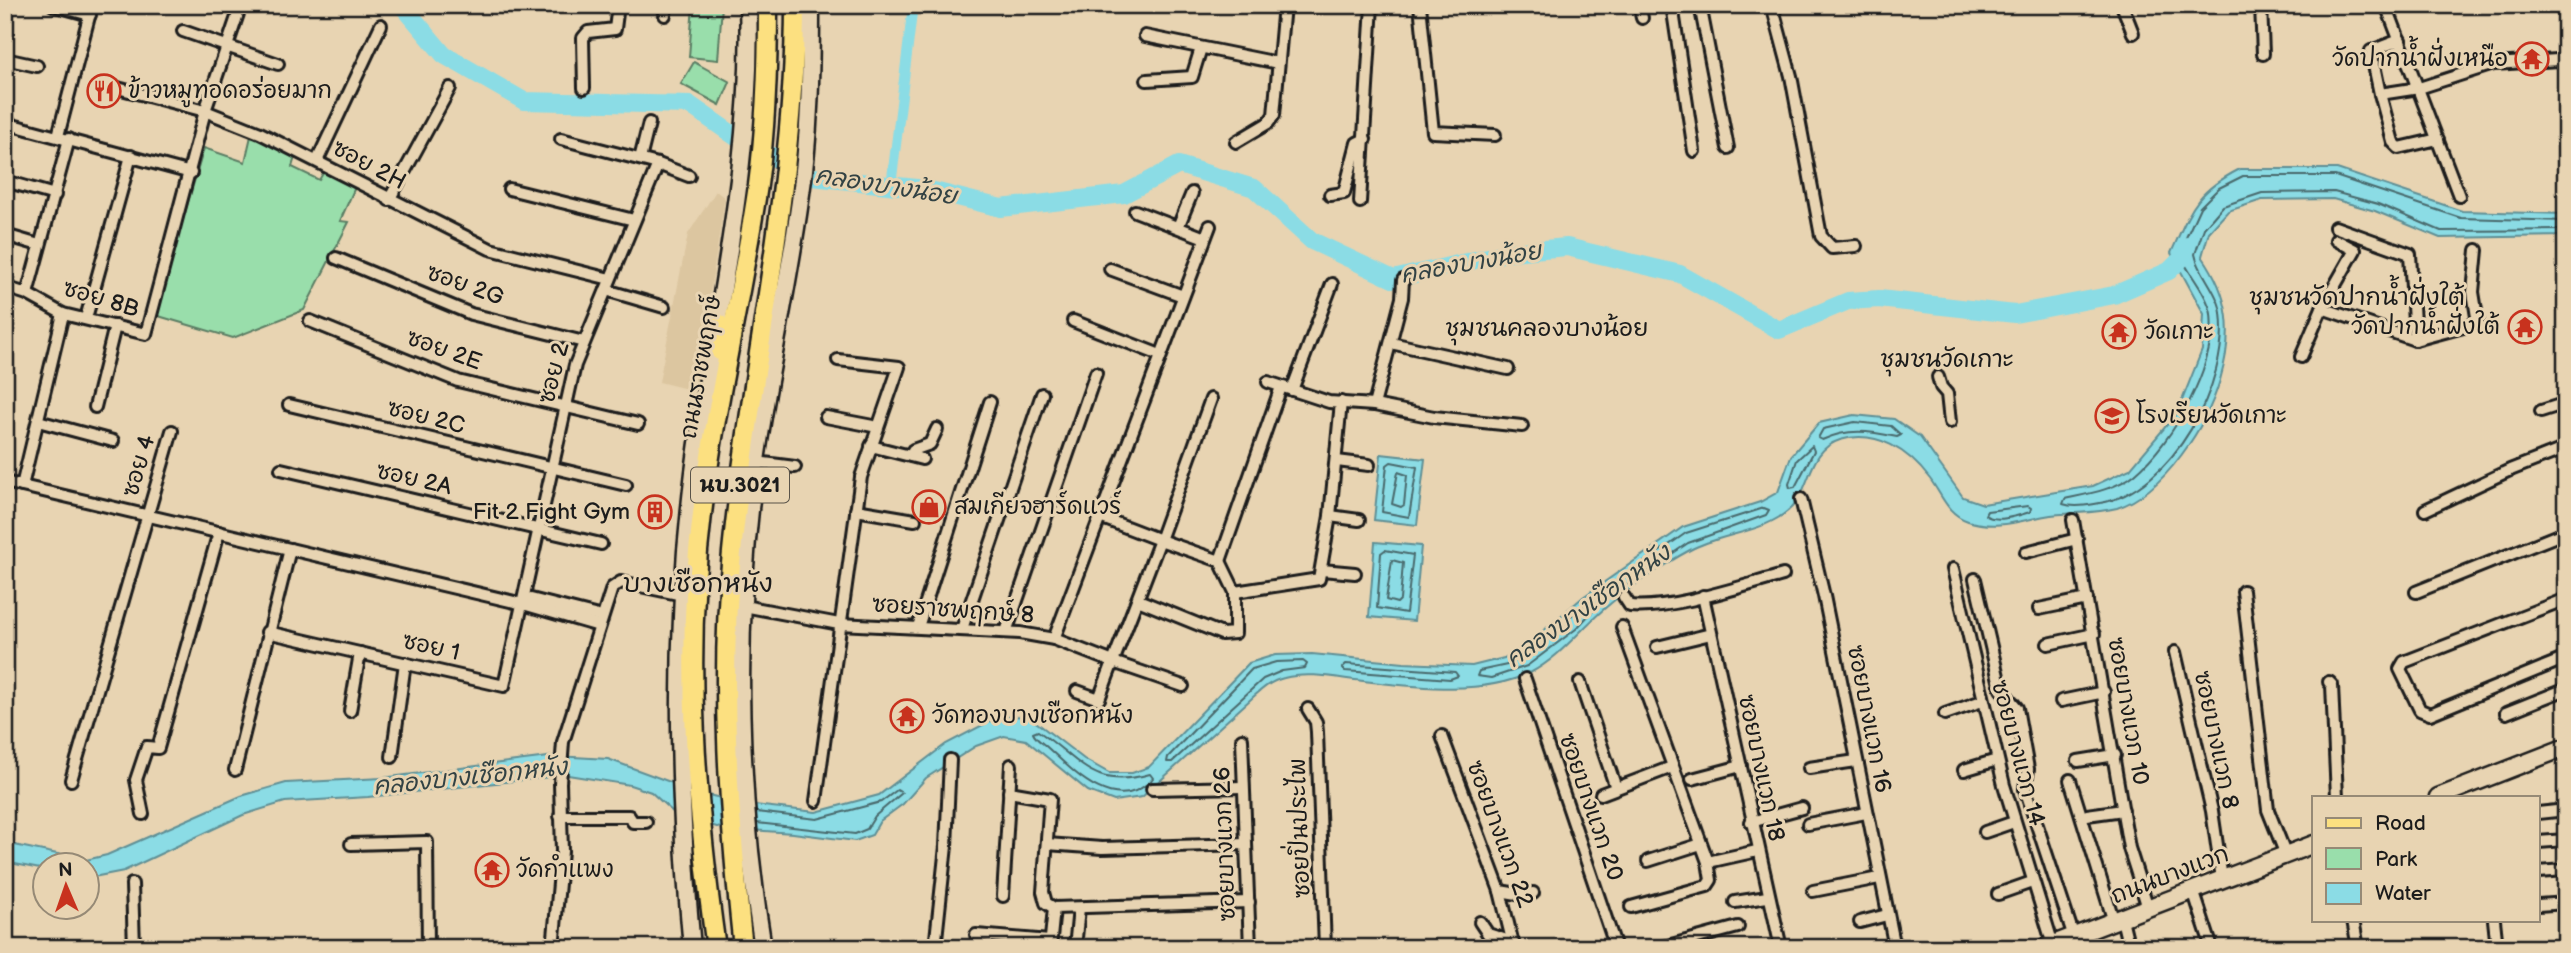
<svg xmlns="http://www.w3.org/2000/svg" width="2571" height="953" viewBox="0 0 2571 953" font-family="'Balsamiq Sans','Playpen Sans Thai',sans-serif">
  <style>
    .built { fill: #dcc6a0 }
    .green { fill: #99deab; stroke: #5a7d64; stroke-width: 2 }
    .water { fill: #8bdce5; stroke: #5f8f95; stroke-width: 2 }
    .lines { fill: none; stroke-linecap: round; stroke-linejoin: round }
    .shore { stroke: #48696c; stroke-width: 2 }
    .canal { stroke: #8bdce5; stroke-width: 10 }
    .river { stroke: #8bdce5; stroke-width: 18 }
    .minor-casing { stroke: #1c1c1c; stroke-width: 16 }
    .secondary-casing { stroke: #1c1c1c; stroke-width: 21 }
    .primary-casing { stroke: #1c1c1c; stroke-width: 23 }
    .minor { stroke: #e8d4b2; stroke-width: 10 }
    .secondary { stroke: #e8d4b2; stroke-width: 16 }
    .primary { stroke: #fce080; stroke-width: 18 }
    .labels { text-anchor: middle; dominant-baseline: central; stroke-width: 6; stroke-linejoin: round; paint-order: stroke }
    .shield { fill: #e8d4b2; stroke: #595349; stroke-width: 2 }
    .shield-label { font-size: 21px; font-weight: bold; fill: #1c1c1c }
    .poi-label { font-size: 23px; fill: #1c1c1c; stroke: #e8d4b2; text-anchor: start }
    .street-label { font-size: 23px; fill: #1c1c1c; stroke: #e8d4b2 }
    .water-label { font-size: 24px; font-style: italic; fill: #324244; stroke: #e8d4b2 }
    .neighbourhood-label { font-size: 24px; fill: #1c1c1c; stroke: #e8d4b2 }
    .quarter-label { font-size: 26px; fill: #1c1c1c; stroke: #e8d4b2 }
  </style>
  <rect width="100%" height="100%" fill="#e8d4b2"/>
  <filter id="ink" filterUnits="userSpaceOnUse"><feTurbulence type="fractalNoise" baseFrequency=".0143" numOctaves="2"/><feDisplacementMap in="SourceGraphic" scale="14" xChannelSelector="R" yChannelSelector="G"/><feConvolveMatrix kernelMatrix="1 2 1 2 8 2 1 2 1" color-interpolation-filters="sRGB"/></filter>
  <g filter="url(#ink)">
    <!-- built -->
    <polygon class="built" points="716,191 725,198 695,391 659,382 688,234"/>
    <!-- green -->
    <g class="green">
      <polygon points="693,5 722,5 718,60 689,57"/>
      <polygon points="694,62 730,82 720,105 681,84"/>
      <polygon points="251,136 295,157 292,167 319,180 325,170 356,185 340,221 349,222 304,310 233,338 155,315 204,148 245,162"/>
    </g>
    <!-- water -->
    <g class="water">
      <path d="M2240 169H2337L2462 211 2566 214V236L2440 238 2375 211 2333 199 2262 200 2228 211 2209 232 2202 256C2230 296 2234 333 2220 380 2207 425 2164 493 2117 508 2094 514 2069 512 2045 516 2019 521 1995 530 1968 521 1947 514 1942 495 1930 479 1909 451 1877 429 1840 440 1808 450 1812 486 1792 507 1767 533 1721 533 1690 550 1664 564 1627 589 1604 609 1580 630 1559 658 1530 673 1478 697 1409 686 1355 680 1332 677 1307 672 1284 678 1270 681 1261 690 1251 699L1142 797 1114 801 1088 791 1026 740 1004 736 976 746 926 778 903 804 880 821 872 835 855 841 793 833 720 828 675 814 651 792 630 785 568 775 368 797 285 802 243 815 124 871 88 878V866H46L45 870 5 862V843L86 860 107 855 241 796 286 783 382 778 556 756 608 759 700 793 746 804 816 812 879 795 946 744 998 717 1028 716 1084 759 1109 773H1132L1149 767 1249 663 1275 655 1312 654 1404 663 1472 666 1504 658 1528 644 1583 597 1683 527 1760 502 1778 492 1791 456 1819 423 1854 415 1894 419 1920 437 1963 497 1983 504 2093 486 2130 469 2177 413 2202 350 2204 314 2171 253C2191 209 2195 192 2240 169Z"/>
      <polygon points="1381,454 1425,459 1417,525 1374,520"/>
      <polygon points="1375,542 1421,546 1414,621 1369,617"/>
    </g>
    <g class="lines">
      <!-- shore -->
      <g class="shore">
        <path d="M2566 221 2461 218 2335 176H2243L2219 188 2200 207 2179 253C2187 272 2208 294 2211 314 2217 365 2173 442 2135 474 2117 489 2088 494 2065 499L2063 504C2074 508 2089 505 2100 503 2172 491 2230 382 2221 313 2219 293 2198 272 2195 254L2204 228 2223 206 2262 193 2334 192 2378 204 2441 231 2566 230"/>
        <path d="M1855 422 1891 426 1901 435 1897 437C1869 431 1848 428 1822 440L1818 438 1823 429Z"/>
        <polygon points="1812,446 1814,451 1795,487 1790,488 1789,484 1797,460"/>
        <polygon points="1391,462 1417,467 1409,517 1382,512 1387,465"/>
        <polygon points="1398,472 1407,475 1404,505 1401,507 1392,504"/>
        <path d="M2028 506 2031 508 2030 512C2017 516 1996 523 1985 515L1987 511Z"/>
        <polygon points="1764,508 1769,510 1766,515 1688,543 1600,603 1576,629 1527,666 1491,678 1477,676 1479,671 1507,665 1532,650 1587,602 1686,533"/>
        <polygon points="1385,550 1413,555 1406,613 1377,608 1381,553"/>
        <polygon points="1392,560 1403,563 1400,600 1397,603 1386,600"/>
        <polygon points="1303,661 1307,664 1305,668 1282,671 1263,679 1172,762 1167,762 1168,757 1252,669 1276,662"/>
        <polygon points="1346,664 1455,672 1458,676 1450,679 1345,671 1342,668"/>
        <path d="M1147 784C1112 813 1073 771 1048 748 1042 742 1036 740 1033 733L1038 731C1082 761 1092 790 1150 774L1153 778 1149 783"/>
        <polyline points="756,812 817,819 881,802 897,790 902,793 875,816 867,829 855,834 757,823"/>
      </g>
      <!-- canal -->
      <polyline class="canal" points="891,186 913,5"/>
      <!-- river -->
      <polyline class="river" points="402,5 444,55 524,101 690,105 739,139 812,177 926,189 1001,208 1124,194 1179,165 1254,188 1312,241 1393,279 1510,252 1567,247 1680,274 1779,330 1848,301 1879,299 2015,314 2114,295 2169,271 2182,258 2187,246"/>
      <defs>
        <g id="minor">
          <polyline points="53,5 90,15"/>
          <polyline points="1420,5 1433,132 1495,135"/>
          <polyline points="1639,5 1642,18"/>
          <polyline points="1672,5 1694,151"/>
          <polyline points="1700,5 1728,148"/>
          <polyline points="1772,5 1791,76 1821,236 1832,248 1856,246"/>
          <polyline points="2122,5 2133,33"/>
          <polyline points="2261,5 2263,54"/>
          <polyline points="2386,5 2459,196"/>
          <polyline points="665,15 666,5"/>
          <polyline points="183,31 278,64"/>
          <polyline points="1145,36 1278,63"/>
          <polyline points="2400,40 2371,51 2380,94 2419,88 2494,64 2558,60 2566,65"/>
          <polyline points="5,59 37,66"/>
          <polyline points="1147,80 1192,77 1201,48"/>
          <polyline points="110,86 205,111 260,133 490,249 610,279"/>
          <polyline points="584,88 583,38 588,32 615,29 618,5"/>
          <polyline points="2380,94 2393,142 2399,148 2438,139"/>
          <polyline points="5,123 191,173"/>
          <polyline points="58,136 92,5"/>
          <polyline points="561,139 658,164 689,176"/>
          <polyline points="1236,142 1268,123 1274,115 1284,5"/>
          <polyline points="640,159 649,123"/>
          <polyline points="317,161 381,25"/>
          <polyline points="5,181 55,195"/>
          <polyline points="509,189 634,220"/>
          <polyline points="1330,195 1344,193 1357,143 1365,139"/>
          <polyline points="389,200 450,88"/>
          <polyline points="1360,202 1372,5"/>
          <polyline points="1135,211 1205,238"/>
          <polyline points="1178,227 1192,193"/>
          <polyline points="5,235 39,245"/>
          <polyline points="336,258 471,314 584,342"/>
          <polyline points="1110,269 1183,296"/>
          <polyline points="5,287 27,294 63,314 146,334 205,111 241,5"/>
          <polyline points="606,290 664,307"/>
          <polyline points="27,294 69,139"/>
          <polyline points="2322,308 2355,250 2336,240"/>
          <polyline points="86,318 131,156"/>
          <polyline points="310,321 458,381 638,424"/>
          <polyline points="1073,321 1160,355"/>
          <polyline points="2415,340 2478,323 2473,292 2477,250"/>
          <polyline points="1391,343 1508,369"/>
          <polyline points="2301,357 2322,308 2415,340 2410,254 2335,227"/>
          <polyline points="1938,377 1941,387 1947,394 1950,422"/>
          <polyline points="1268,382 1329,402 1374,405 1434,417 1522,426"/>
          <polyline points="1292,390 1332,284"/>
          <polyline points="289,405 626,485"/>
          <polyline points="1374,405 1402,298 1403,280"/>
          <polyline points="95,407 115,326"/>
          <polyline points="2541,411 2566,403"/>
          <polyline points="826,417 878,427"/>
          <polyline points="38,421 113,441"/>
          <polyline points="871,446 922,459"/>
          <polyline points="911,456 913,450 930,444 937,429"/>
          <polyline points="1337,461 1369,465"/>
          <polyline points="756,462 795,467"/>
          <polyline points="281,469 601,544"/>
          <polyline points="5,482 523,604 599,626"/>
          <polyline points="22,486 63,314"/>
          <polyline points="1801,499 1824,596 1895,948"/>
          <polyline points="856,510 915,520"/>
          <polyline points="2425,510 2510,470 2566,448"/>
          <polyline points="1330,516 1359,520"/>
          <polyline points="1100,517 1160,540 1211,399"/>
          <polyline points="2073,520 2129,848 2148,908"/>
          <polyline points="2026,552 2077,539"/>
          <polyline points="1953,569 2004,785 2053,945"/>
          <polyline points="1322,570 1355,573"/>
          <polyline points="1975,579 2001,689 2017,708 2028,769 2025,789 2074,937"/>
          <polyline points="2243,591 2268,810 2286,855"/>
          <polyline points="1235,592 1319,579 1330,516 1341,402"/>
          <polyline points="2416,592 2566,532"/>
          <polyline points="1703,596 1781,948"/>
          <path d="M1624 597 1630 606C1672 610 1742 586 1783 575"/>
          <polyline points="2566,599 2404,662 2400,669 2420,710 2430,714 2566,658"/>
          <polyline points="1138,600 1222,634 1235,633 1235,592 1220,561"/>
          <polyline points="523,604 531,599 602,617"/>
          <polyline points="744,606 839,624 1020,633 1054,639 1113,662 1160,540 1220,561 1281,387"/>
          <polyline points="2039,609 2087,599"/>
          <polyline points="918,627 990,402"/>
          <polyline points="1622,627 1708,862 1757,851"/>
          <polyline points="962,629 1042,394"/>
          <polyline points="267,632 504,686 575,365 658,164"/>
          <polyline points="1006,632 1096,373"/>
          <polyline points="1054,639 1210,226"/>
          <polyline points="2048,644 2094,634"/>
          <polyline points="1657,647 1711,634"/>
          <polyline points="2175,652 2212,811 2222,879"/>
          <polyline points="1525,679 1616,948"/>
          <polyline points="1580,682 1616,788"/>
          <polyline points="2329,682 2332,685 2337,797"/>
          <polyline points="1077,691 1099,699 1113,662 1183,686"/>
          <polyline points="2061,701 2104,692"/>
          <polyline points="1308,709 1316,722 1317,732 1325,948"/>
          <polyline points="350,711 360,653"/>
          <polyline points="2506,713 2566,689"/>
          <polyline points="1945,714 1982,701"/>
          <polyline points="1442,736 1500,891 1514,948"/>
          <polyline points="1242,739 1250,948"/>
          <polyline points="392,757 405,663"/>
          <polyline points="2078,761 2115,755"/>
          <polyline points="1809,768 1856,761"/>
          <polyline points="235,770 290,549"/>
          <polyline points="1964,770 1997,760"/>
          <polyline points="1692,779 1741,766"/>
          <polyline points="71,780 172,431"/>
          <polyline points="2070,780 2114,922"/>
          <polyline points="1152,789 1243,787"/>
          <polyline points="1009,792 1050,799 1043,892 1046,903 1054,908 1249,902"/>
          <polyline points="1601,794 1672,767"/>
          <polyline points="816,801 861,477 899,367 838,360"/>
          <polyline points="2538,813 2566,810"/>
          <polyline points="143,814 136,780 147,747 158,748 219,532"/>
          <polyline points="2087,815 2123,810"/>
          <polyline points="560,816 629,816 633,822 646,822"/>
          <polyline points="1751,822 1802,808"/>
          <polyline points="1808,824 1866,813"/>
          <polyline points="1985,832 2014,822"/>
          <polyline points="2538,842 2566,840"/>
          <polyline points="351,844 427,842 428,948"/>
          <polyline points="1047,844 1102,848 1246,844"/>
          <polyline points="1648,861 1701,844"/>
          <polyline points="2538,872 2566,870"/>
          <polyline points="132,884 134,948"/>
          <polyline points="2193,890 2212,948"/>
          <polyline points="1500,891 1523,895 1533,893"/>
          <polyline points="1813,891 1879,878"/>
          <polyline points="1998,894 2032,882"/>
          <polyline points="1003,896 1011,765"/>
          <polyline points="1735,902 1767,897"/>
          <polyline points="2538,905 2566,903"/>
          <polyline points="1631,907 1707,886 1711,880 1708,862"/>
          <polyline points="2122,919 2129,948"/>
          <polyline points="2353,920 2358,948"/>
          <polyline points="2494,920 2497,948"/>
          <polyline points="1480,922 1488,934 1513,942"/>
          <polyline points="1860,922 1887,915"/>
          <polyline points="976,935 1050,941"/>
          <polyline points="553,948 562,851 560,783 563,742 612,588 621,582 683,595"/>
          <polyline points="935,948 946,846 950,760"/>
          <polyline points="1050,948 1054,908"/>
          <polyline points="1075,948 1079,908"/>
          <polyline points="1660,948 1738,927"/>
        </g>
        <g id="secondary">
          <polyline points="2438,797 2566,747"/>
          <path d="M692 948C677 786 674 634 694 472 714 317 754 163 748 5"/>
          <path d="M763 948C738 796 734 636 753 483 765 388 787 295 800 201 810 136 811 71 811 5"/>
          <polyline points="2043,948 2314,844"/>
        </g>
        <g id="primary">
          <polyline points="718,323 722,335 720,351"/>
          <path d="M716 948C696 806 684 657 702 514 715 404 742 295 758 185 766 126 768 65 768 5"/>
          <path d="M743 948C729 816 719 684 732 552 750 369 795 190 795 5"/>
        </g>
      </defs>
      <!-- minor casing -->
      <use href="#minor" class="minor-casing"/>
      <!-- secondary casing -->
      <use href="#secondary" class="secondary-casing"/>
      <!-- primary casing -->
      <use href="#primary" class="primary-casing"/>
      <!-- minor -->
      <use href="#minor" class="minor"/>
      <!-- secondary -->
      <use href="#secondary" class="secondary"/>
      <!-- primary -->
      <use href="#primary" class="primary"/>
    </g>
  </g>
  <!-- icons -->
  <defs>
    <symbol id="temple-ring" viewBox="-11 -11 22 22"><circle r="9.5" fill="#e8d4b2" stroke="#c8321e" stroke-width="1.5"/><path d="M0-6L5-2H3V0L6.5 2.5H4V6H1.5V3h-3V6H-4V2.5H-6.5L-3 0V-2H-5Z" fill="#c8321e"/></symbol>
    <symbol id="restaurant-ring" viewBox="-11 -11 22 22"><circle r="9.5" fill="#e8d4b2" stroke="#c8321e" stroke-width="1.5"/><path d="M-5-6h1v4h1v-4h1v4h1v-4h1v5L-1.5 .5V6h-2V.5L-5-1ZM5-6V6H3V1.5H1.5Q1.5-4 5-6Z" fill="#c8321e"/></symbol>
    <symbol id="school-ring" viewBox="-11 -11 22 22"><circle r="9.5" fill="#e8d4b2" stroke="#c8321e" stroke-width="1.5"/><path d="M0-5L7-2L0 1L-7-2ZM-4 1L0 2.5L4 1V4Q0 6-4 4Z" fill="#c8321e"/></symbol>
    <symbol id="shop-ring" viewBox="-11 -11 22 22"><circle r="9.5" fill="#e8d4b2" stroke="#c8321e" stroke-width="1.5"/><path d="M-5-2.5h2.3a2.7 3.5 0 0 1 5.4 0H5L5.5 6h-11ZM-1.5-2.5h3a1.5 2.3 0 0 0-3 0Z" fill="#c8321e"/></symbol>
    <symbol id="building-ring" viewBox="-11 -11 22 22"><circle r="9.5" fill="#e8d4b2" stroke="#c8321e" stroke-width="1.5"/><path d="M-4-6H4V6H1V3H-1V6H-4ZM-2.5-4.3h1.7v1.8h-1.7ZM.8-4.3h1.7v1.8H.8ZM-2.5-1h1.7V.8h-1.7ZM.8-1h1.7V.8H.8Z" fill="#c8321e"/></symbol>
  </defs>
  <g fill-rule="evenodd">
    <use href="#temple-ring" x="2513" y="40" width="38" height="38"/>
    <use href="#restaurant-ring" x="85" y="72" width="38" height="38"/>
    <use href="#temple-ring" x="2506" y="308" width="38" height="38"/>
    <use href="#temple-ring" x="2100" y="313" width="38" height="38"/>
    <use href="#school-ring" x="2093" y="397" width="38" height="38"/>
    <use href="#shop-ring" x="910" y="488" width="38" height="38"/>
    <use href="#building-ring" x="636" y="493" width="38" height="38"/>
    <use href="#temple-ring" x="888" y="697" width="38" height="38"/>
    <use href="#temple-ring" x="473" y="851" width="38" height="38"/>
  </g>
  <g class="labels">
    <!-- shield labels -->
    <rect class="shield" x="691" y="467.5" width="98" height="35" rx="5"/>
    <g class="shield-label">
      <text x="740" y="485">นบ.3021</text>
    </g>
    <!-- poi labels -->
    <g class="poi-label">
      <text x="2508" y="59" text-anchor="end">วัดปากน้ำฝั่งเหนือ</text>
      <text x="128" y="91">ข้าวหมูทอดอร่อยมาก</text>
      <text x="2500" y="327" text-anchor="end">วัดปากน้ำฝั่งใต้</text>
      <text x="2144" y="332">วัดเกาะ</text>
      <text x="2136" y="416">โรงเรียนวัดเกาะ</text>
      <text x="954" y="507">สมเกียจฮาร์ดแวร์</text>
      <text x="630" y="512" text-anchor="end">Fit 2 Fight Gym</text>
      <text x="932" y="716">วัดทองบางเชือกหนัง</text>
      <text x="516" y="870">วัดกำแพง</text>
    </g>
    <!-- street labels -->
    <g class="street-label">
      <text transform="translate(369 165) rotate(28)">ซอย 2H</text>
      <text transform="translate(465 285) rotate(20)">ซอย 2G</text>
      <text transform="translate(101 299) rotate(17)">ซอย 8B</text>
      <text transform="translate(444 350) rotate(20)">ซอย 2E</text>
      <text transform="translate(701 367) rotate(-80)">ถนนราชพฤกษ์</text>
      <text transform="translate(554 373) rotate(-75)">ซอย 2</text>
      <text transform="translate(426 417) rotate(14)">ซอย 2C</text>
      <text transform="translate(139 466) rotate(-73)">ซอย 4</text>
      <text transform="translate(414 479) rotate(13)">ซอย 2A</text>
      <text transform="translate(953 610) rotate(4)">ซอยราชพฤกษ์ 8</text>
      <text transform="translate(431 647) rotate(13)">ซอย 1</text>
      <text transform="translate(2128 711) rotate(80)">ซอยบางแวก 10</text>
      <text transform="translate(1869 719) rotate(79)">ซอยบางแวก 16</text>
      <text transform="translate(2216 740) rotate(78)">ซอยบางแวก 8</text>
      <text transform="translate(2018 753) rotate(75)">ซอยบางแวก 14</text>
      <text transform="translate(1761 768) rotate(78)">ซอยบางแวก 18</text>
      <text transform="translate(1591 807) rotate(71)">ซอยบางแวก 20</text>
      <text transform="translate(1300 828) rotate(-92)">ซอยปิ่นประไพ</text>
      <text transform="translate(1500 834) rotate(70)">ซอยบางแวก 22</text>
      <text transform="translate(1225 844) rotate(-92)">ซอยบางแวก 26</text>
      <text transform="translate(2170 875) rotate(-21)">ถนนบางแวก</text>
    </g>
    <!-- water labels -->
    <g class="water-label">
      <text transform="translate(886 186) rotate(9)">คลองบางน้อย</text>
      <text transform="translate(1471 263) rotate(-10)">คลองบางน้อย</text>
      <text transform="translate(1588 606) rotate(-35)">คลองบางเชือกหนัง</text>
      <text transform="translate(470 777) rotate(-6)">คลองบางเชือกหนัง</text>
    </g>
    <!-- neighbourhood labels -->
    <g class="neighbourhood-label">
      <text x="2357" y="297">ชุมชนวัดปากน้ำฝั่งใต้</text>
      <text x="1547" y="328">ชุมชนคลองบางน้อย</text>
      <text x="1947" y="359">ชุมชนวัดเกาะ</text>
    </g>
    <!-- quarter labels -->
    <g class="quarter-label">
      <text x="698" y="584">บางเชือกหนัง</text>
    </g>
  </g>
  <!-- margin -->
  <rect width="2571" height="953" fill="none" stroke="#e8d4b2" stroke-width="28"/>
  <rect x="14" y="14" width="2543" height="925" fill="none" stroke="#1c1c1c" stroke-width="2.5" filter="url(#ink)"/>
  <!-- legend -->
  <rect x="2312" y="796" width="228" height="126" fill="#e8d4b2" stroke="#968a76" stroke-width="2"/>
  <rect x="2326" y="818" width="35" height="10" fill="#fce080" stroke="#968a76" stroke-width="2"/>
  <text x="2375" y="830" font-size="21" fill="#1c1c1c">Road</text>
  <rect x="2326" y="848" width="35" height="21" fill="#99deab" stroke="#968a76" stroke-width="2"/>
  <text x="2375" y="866" font-size="21" fill="#1c1c1c">Park</text>
  <rect x="2326" y="883" width="35" height="21" fill="#8bdce5" stroke="#968a76" stroke-width="2"/>
  <text x="2375" y="900" font-size="21" fill="#1c1c1c">Water</text>
  <!-- north arrow -->
  <g transform="translate(66 886) rotate(358)"><circle r="33" fill="#e8d4b2" stroke="#968a76" stroke-width="2"/>
  <path d="M0-5L12 26L0 18L-12 26Z" fill="#c8321e"/>
  <text y="-10" font-size="19" font-weight="bold" text-anchor="middle" fill="#1c1c1c">N</text>
  </g>
</svg>
